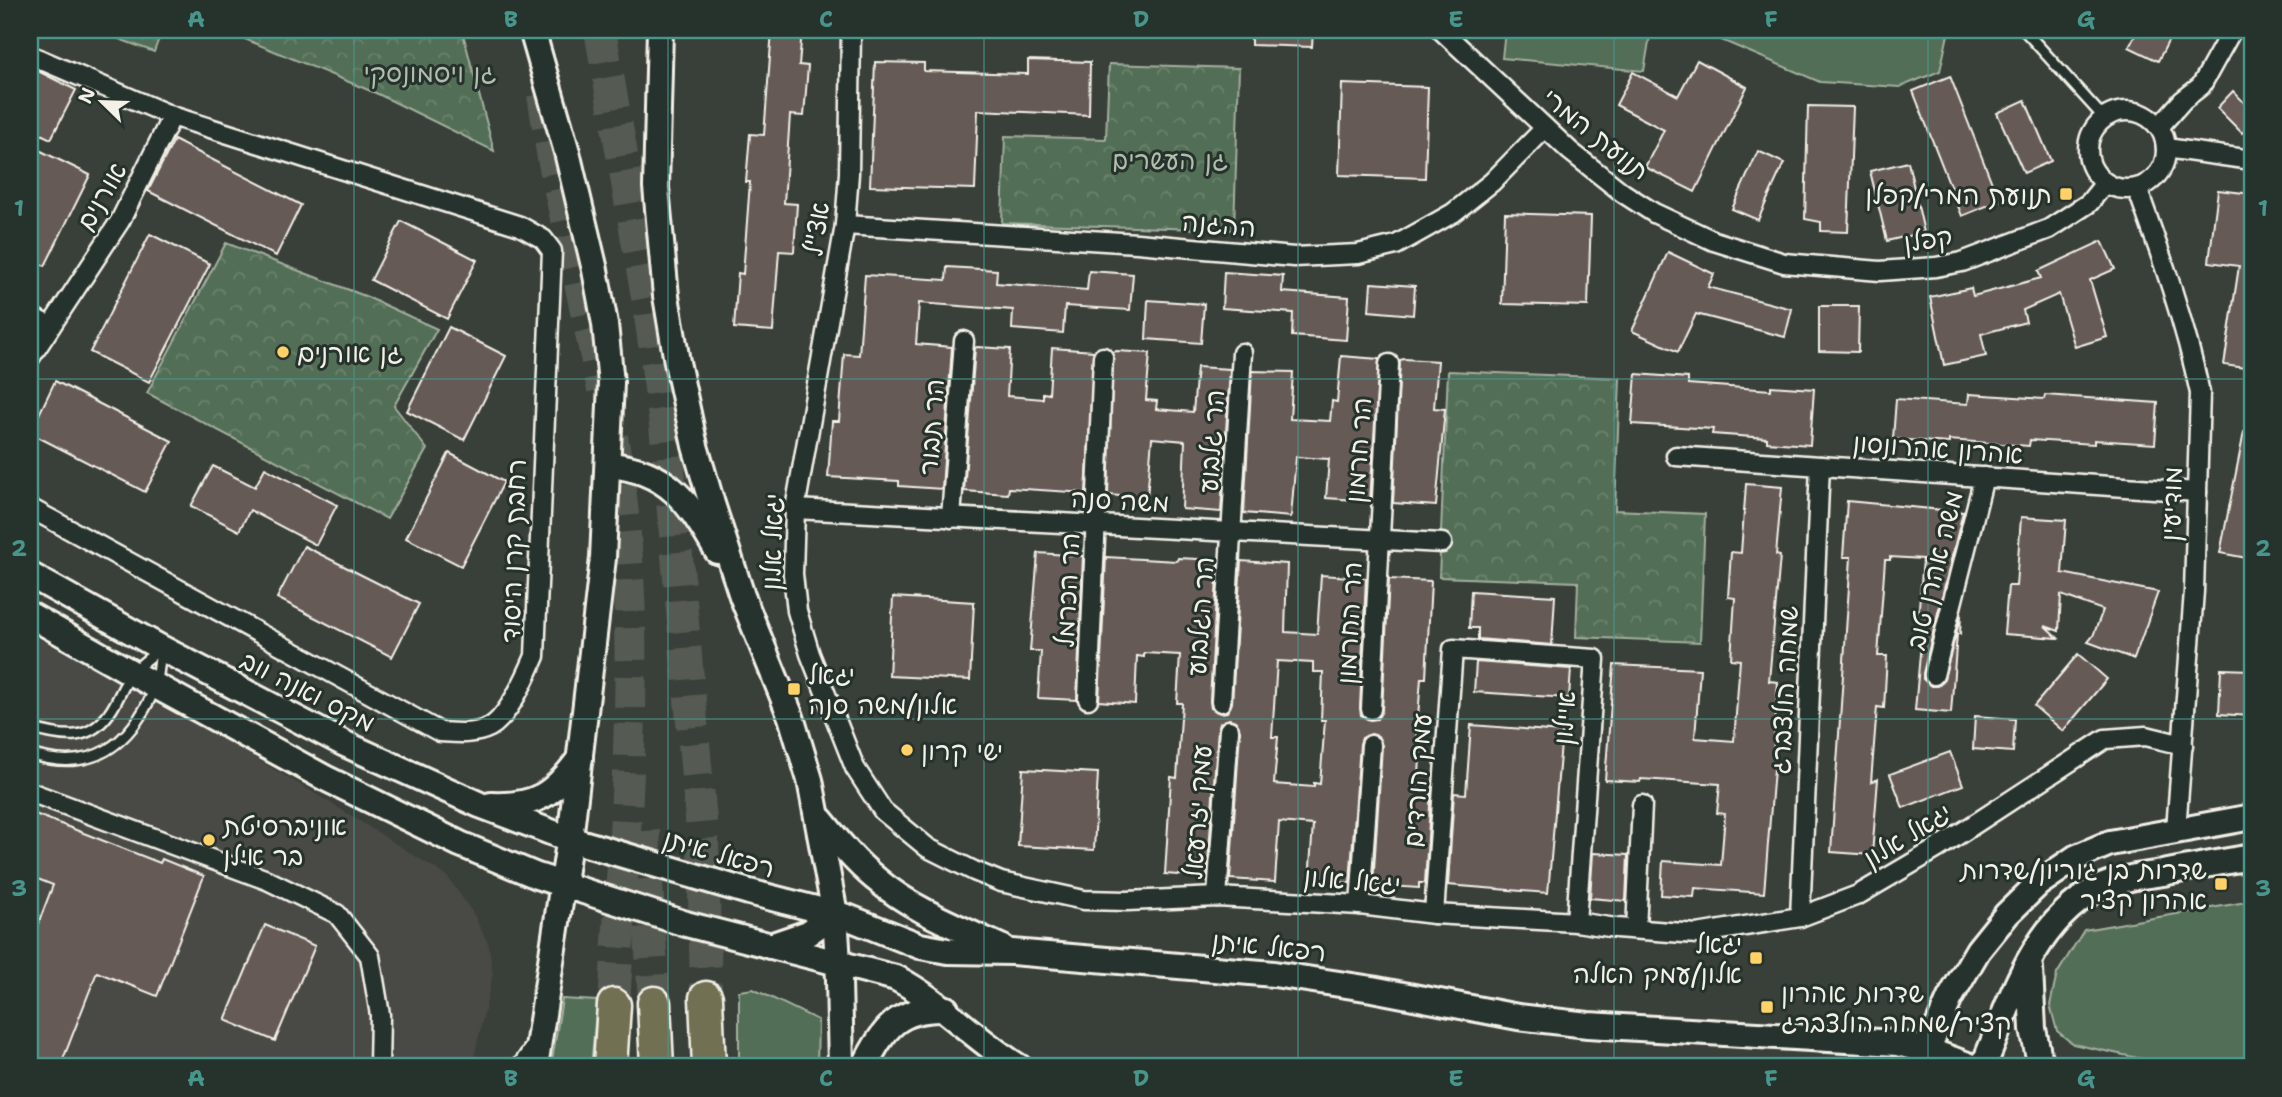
<svg xmlns="http://www.w3.org/2000/svg" width="2282" height="1097" viewBox="0 0 2282 1097" font-family="'Shantell Sans','Playpen Sans Hebrew',sans-serif">
  <style>
    .built { fill: #494a45 }
    .green { fill: #526e56; stroke: #a3b09f; stroke-width: 2 }
    .park { fill: url(#park-crowns); stroke: #a3b09f; stroke-width: 2 }
    .building { fill: #665a56; stroke: #f4f1e8; stroke-width: 2; fill-rule: evenodd }
    .lines { fill: none; stroke-linecap: round; stroke-linejoin: round }
    .highway-tunnel { stroke: #555a53; stroke-width: 32; stroke-dasharray: 32 16; stroke-linecap: butt }
    .lane-casing { stroke: #f4f1e8; stroke-width: 14 }
    .street-casing { stroke: #f4f1e8; stroke-width: 23 }
    .secondary-casing { stroke: #f4f1e8; stroke-width: 30 }
    .highway-casing { stroke: #f4f1e8; stroke-width: 37 }
    .lane { stroke: #26332d; stroke-width: 9 }
    .street { stroke: #26332d; stroke-width: 18 }
    .secondary { stroke: #26332d; stroke-width: 24 }
    .highway { stroke: #716f52; stroke-width: 32 }
    .grid { fill: none; stroke: #48958c; stroke-width: 2; stroke-opacity: 0.55 }
    .poi-dot { fill: #ffd166; stroke: #26332d; stroke-width: 2.5 }
    .labels { text-anchor: middle; dominant-baseline: central; stroke-width: 6; stroke-linejoin: round; paint-order: stroke }
    .park-label { font-size: 26px; fill: #b3bdae; stroke: #26332d }
    .street-label { font-size: 26px; fill: #f4f1e8; stroke: #26332d }
    .poi-label { font-size: 26px; fill: #f4f1e8; stroke: #26332d; text-anchor: start }
    .neatline { fill: none; stroke: #48958c; stroke-width: 2.5 }
    .grid-label { font-size: 23px; text-anchor: middle; font-weight: bold; fill: #48958c }
  </style>
  <defs>
    <pattern id="park-crowns" width="20" height="18" patternUnits="userSpaceOnUse" patternTransform="scale(1.75)"><rect width="20" height="18" fill="#526e56"/><path d="M2 6a3 3 0 1 1 6 0M12 15a3 3 0 1 1 6 0" fill="none" stroke="#6c836e"/></pattern>
  </defs>
  <rect width="100%" height="100%" fill="#393f39"/>
  <filter id="ink" filterUnits="userSpaceOnUse"><feTurbulence type="fractalNoise" baseFrequency=".0143" numOctaves="2"/><feDisplacementMap in="SourceGraphic" scale="14" xChannelSelector="R" yChannelSelector="G"/><feConvolveMatrix kernelMatrix="1 2 1 2 8 2 1 2 1" color-interpolation-filters="sRGB"/></filter>
  <g filter="url(#ink)">
    <!-- built -->
    <polygon class="built" points="30,634 189,719 331,803 447,876 473,913 489,945 493,974 472,1067 30,1067"/>
    <!-- green -->
    <g class="green">
      <polygon points="1505,30 1651,30 1644,71 1502,58"/>
      <polygon points="1698,30 1949,30 1940,71 1900,87 1820,82"/>
      <polygon points="2252,901 2252,1067 2179,1067 2073,1044 2057,1031 2050,1005 2057,974 2084,930"/>
      <polygon points="753,989 818,1020 817,1067 739,1067 739,991"/>
      <polygon points="562,999 597,1001 591,1067 551,1067"/>
    </g>
    <!-- park -->
    <g class="park">
      <polygon points="95,30 162,30 154,52"/>
      <polygon points="223,30 462,30 494,151 378,94"/>
      <polygon points="1109,64 1239,68 1234,230 1002,223 1005,136 1106,139"/>
      <polygon points="226,243 365,296 437,329 394,406 427,449 387,519 147,393"/>
      <polygon points="1448,371 1620,378 1615,510 1705,514 1700,642 1576,637 1578,582 1439,577"/>
    </g>
    <!-- building -->
    <g class="building">
      <polygon points="772,30 802,30 799,65 808,66 804,116 790,115 784,203 797,204 794,252 779,251 773,331 734,328 738,273 743,274 750,182 746,182 750,134 764,135"/>
      <polygon points="1251,30 1313,30 1312,47 1251,45"/>
      <polygon points="2138,30 2174,30 2158,61 2129,47"/>
      <polygon points="1028,60 1090,62 1089,115 978,110 975,189 870,186 875,62 924,63 924,71 1028,74"/>
      <polygon points="1697,60 1747,87 1695,192 1645,167 1664,130 1616,105 1633,72 1678,96"/>
      <polygon points="30,67 76,90 51,139 30,129"/>
      <polygon points="1950,76 1999,201 1962,216 1913,91"/>
      <polygon points="1342,84 1428,87 1425,178 1339,175"/>
      <polygon points="2233,91 2252,111 2252,123 2242,133 2217,108"/>
      <polygon points="2025,100 2051,161 2024,173 1997,113"/>
      <polygon points="1808,106 1853,107 1848,232 1821,231 1821,222 1805,219"/>
      <polygon points="174,140 301,205 276,256 148,191"/>
      <polygon points="39,150 90,175 45,266 30,259 30,169"/>
      <polygon points="1758,151 1784,163 1758,220 1732,209"/>
      <polygon points="1908,162 1924,232 1887,241 1870,171"/>
      <polygon points="2218,190 2252,194 2252,369 2224,365 2239,266 2209,262"/>
      <polygon points="1505,213 1591,216 1588,306 1502,304"/>
      <polygon points="401,221 477,260 447,319 371,280"/>
      <polygon points="150,234 210,264 149,382 90,352"/>
      <polygon points="2102,241 2115,269 2090,280 2107,337 2075,347 2059,294 2023,310 2026,322 1981,334 1986,356 1944,365 1930,297 1971,288 1973,296 2041,278 2038,271"/>
      <polygon points="1668,252 1714,274 1708,287 1792,309 1785,337 1696,314 1678,352 1632,331"/>
      <polygon points="947,267 997,270 996,283 1087,290 1089,271 1133,274 1130,310 1065,306 1063,333 1012,329 1013,310 919,303 916,344 952,347 942,489 899,486 899,481 828,477 832,421 839,421 844,354 859,355 865,275 946,280"/>
      <polygon points="1224,272 1283,276 1282,292 1349,297 1346,340 1292,336 1293,313 1222,308"/>
      <polygon points="1371,283 1415,286 1413,315 1369,311"/>
      <polygon points="1148,300 1204,304 1201,343 1146,339"/>
      <polygon points="1819,306 1859,306 1858,352 1819,351"/>
      <polygon points="449,327 506,356 464,440 407,411"/>
      <polygon points="977,347 1010,349 1007,396 1043,399 1043,393 1049,394 1052,348 1094,351 1086,493 1009,488 1008,494 964,491 975,348"/>
      <polygon points="1116,351 1150,353 1146,400 1157,401 1156,409 1193,412 1197,367 1230,369 1221,512 1182,509 1185,441 1152,438 1147,498 1108,495 1113,352"/>
      <polygon points="1341,356 1379,359 1370,501 1326,498 1329,459 1296,457 1291,517 1244,513 1252,371 1293,372 1290,419 1330,421 1332,401 1337,402"/>
      <polygon points="1404,359 1438,361 1434,408 1445,409 1436,506 1393,503 1400,360"/>
      <polygon points="1636,374 1688,378 1688,384 1771,390 1771,386 1814,389 1810,445 1767,442 1767,438 1712,434 1713,429 1632,424"/>
      <polygon points="55,381 172,441 145,492 30,433"/>
      <polygon points="1969,394 2044,399 2045,395 2158,403 2155,444 2094,440 2094,444 2030,440 2029,446 1949,440 1949,443 1893,439 1896,399 1968,404"/>
      <polygon points="2244,432 2252,433 2252,559 2220,553"/>
      <polygon points="449,453 504,482 461,566 406,538"/>
      <polygon points="213,466 255,487 265,468 337,505 316,545 250,510 239,531 191,506"/>
      <polygon points="1746,484 1782,487 1776,555 1780,556 1769,681 1778,682 1773,757 1775,757 1764,893 1695,888 1694,897 1661,895 1663,861 1721,865 1725,814 1717,813 1720,784 1641,779 1640,782 1605,780 1614,665 1700,669 1695,738 1734,741 1740,660 1731,659 1735,598 1728,597 1731,552 1741,553"/>
      <polygon points="1847,501 1963,512 1923,673 1923,679 1931,686 1938,686 1943,682 1961,615 1960,634 1957,634 1951,713 1915,710 1922,631 1917,631 1923,559 1890,557 1890,560 1885,560 1878,656 1887,656 1884,708 1877,707 1871,782 1878,779 1872,855 1831,852 1851,557 1843,557"/>
      <polygon points="2021,517 2066,520 2062,573 2158,592 2134,659 2088,642 2093,636 2103,610 2061,595 2059,631 2045,626 2058,638 2004,634 2008,586 2016,586"/>
      <polygon points="304,546 419,604 392,657 277,598"/>
      <polygon points="1038,553 1083,556 1077,700 1038,698 1041,651 1030,651"/>
      <path d="M1106 557 1177 561 1178 558 1218 560 1210 701 1211 708 1220 713 1227 712 1232 703 1241 561 1287 564 1285 632 1317 634 1321 575 1366 578 1360 708 1361 715 1370 720 1377 719 1382 710 1389 579 1431 581 1426 678H1421L1416 743H1421L1418 790 1431 791 1425 883H1419V888L1373 885 1382 746 1378 736 1371 734 1362 738 1360 744 1350 883 1309 880 1313 825 1279 822 1275 882 1230 879 1240 731 1236 721 1229 719 1220 723 1218 729 1207 877 1165 874 1171 777 1177 778 1182 703H1177L1180 655 1144 653V657L1137 656 1135 704 1099 701ZM1277 661 1313 663V672H1323L1321 720H1325L1320 784 1314 783V787L1274 784 1278 737H1272Z"/>
      <polygon points="1471,591 1555,596 1552,645 1478,639 1478,628 1469,628"/>
      <polygon points="893,597 974,602 970,680 889,676"/>
      <polygon points="2078,654 2107,679 2063,731 2034,706"/>
      <polygon points="1476,662 1571,669 1569,698 1474,692"/>
      <polygon points="2221,669 2252,670 2252,716 2219,714"/>
      <polygon points="1975,716 2015,719 2013,752 1973,749"/>
      <polygon points="1471,725 1562,732 1548,893 1448,885 1454,793 1466,794"/>
      <polygon points="1950,752 1963,785 1903,808 1890,774"/>
      <polygon points="1023,769 1098,773 1094,850 1018,846"/>
      <polygon points="30,812 160,863 162,859 204,876 157,996 97,972 60,1067 30,1067 30,945 53,885 30,876"/>
      <polygon points="1593,853 1628,855 1626,901 1590,898"/>
      <polygon points="265,925 315,946 275,1041 225,1020"/>
    </g>
    <g class="lines">
      <!-- highway-tunnel -->
      <g class="highway-tunnel">
        <polyline points="600,30 649,308 665,425 703,842 706,998"/>
        <polyline points="543,94 553,158 603,389"/>
        <path d="M612 437C646 625 625 816 614 1005"/>
        <polyline points="644,831 654,1003"/>
      </g>
      <defs>
        <g id="lane">
          <polyline points="2024,30 2104,118"/>
          <path d="M30 728C64 738 91 743 112 709 119 698 123 685 131 675 138 665 151 657 160 649"/>
          <path d="M30 754C92 774 130 746 155 688 159 677 159 662 161 650"/>
          <polyline points="516,1067 531,1045"/>
        </g>
        <g id="street">
          <polyline points="851,30 849,173 845,225 795,509 793,574 797,611 810,654 855,768 883,811 928,848 974,871 1001,882 1084,900 1127,901 1217,897 1360,905 1434,914 1576,922 1616,928 1697,934 1800,917 1858,895 1938,848 2105,739 2146,736 2183,745"/>
          <polyline points="1441,30 1570,151 1623,193 1654,213 1714,241 1784,263 1880,271 1936,267 1962,262 2049,229 2089,203 2105,183"/>
          <polyline points="30,55 172,116 120,221 30,358"/>
          <circle cx="2127" cy="150" r="39"/>
          <polyline points="2159,127 2183,100 2201,86 2232,30"/>
          <polyline points="2166,148 2252,160"/>
          <path d="M2137 188C2161 255 2185 322 2200 393L2194 591 2176 830"/>
          <polyline points="845,225 1137,243 1294,257 1358,254 1396,245 1453,213 1492,182 1545,128"/>
          <polyline points="30,316 49,326"/>
          <polyline points="1676,456 2197,492"/>
          <path d="M30 508 440 732C457 733 474 735 490 727 508 717 527 675 535 656L552 251 543 239 520 226 172 116"/>
          <polyline points="795,509 1442,543"/>
          <polyline points="951,518 964,341"/>
          <polyline points="1934,675 1984,477"/>
          <polyline points="1088,699 1103,357"/>
          <polyline points="1221,702 1242,353"/>
          <polyline points="1371,709 1389,364"/>
          <polyline points="30,792 267,880 337,914 370,956 380,1015 379,1067"/>
          <polyline points="1217,897 1229,730"/>
          <polyline points="1360,905 1371,745"/>
          <polyline points="1434,914 1453,649 1595,659 1576,922"/>
          <polyline points="1800,917 1820,466"/>
          <polyline points="1636,929 1642,805"/>
        </g>
        <g id="secondary">
          <polyline points="532,30 567,152 595,270 605,324 611,383 603,558 572,823 535,1067"/>
          <polyline points="660,30 656,187 666,296 677,362 695,446 712,504 742,596 791,717 810,780 835,914 839,980 841,1067"/>
          <path d="M609 465C669 470 689 503 717 551"/>
          <polyline points="30,575 161,648 343,743 480,805 569,839 749,892 847,917 920,946 948,951 1012,952 1274,974 1372,989 1518,1017 1588,1025 1897,1043 1927,1050 1973,1067"/>
          <path d="M30 615 132 673 325 778 460 844 537 876 686 924 896 978C942 1002 975 1040 1019 1067"/>
          <path d="M491 805C536 807 554 794 580 758"/>
          <path d="M821 820C838 841 855 862 876 879 912 910 960 928 1003 948"/>
          <polyline points="770,946 808,933 835,914"/>
          <polyline points="2030,968 2033,1029 2041,1067"/>
          <path d="M864 1067C884 1028 898 1007 946 1009"/>
          <polyline points="1920,1067 1950,998 1978,950 2007,914 2039,883 2077,857 2110,843 2252,817"/>
          <path d="M1983 1067C2010 1004 2031 925 2095 890 2116 879 2140 876 2163 873 2192 867 2222 862 2252 857"/>
        </g>
        <g id="highway">
          <polyline points="706,998 709,1067"/>
          <polyline points="654,1003 657,1067"/>
          <polyline points="610,1067 614,1005"/>
        </g>
      </defs>
      <!-- lane casing -->
      <use href="#lane" class="lane-casing"/>
      <!-- street casing -->
      <use href="#street" class="street-casing"/>
      <!-- secondary casing -->
      <use href="#secondary" class="secondary-casing"/>
      <!-- highway casing -->
      <use href="#highway" class="highway-casing"/>
      <!-- lane -->
      <use href="#lane" class="lane"/>
      <!-- street -->
      <use href="#street" class="street"/>
      <!-- secondary -->
      <use href="#secondary" class="secondary"/>
      <!-- highway -->
      <use href="#highway" class="highway"/>
    </g>
  </g>
  <!-- grid -->
  <path class="grid" d="M354 30V1067M668 30V1067M984 30V1067M1298 30V1067M1614 30V1067M1928 30V1067M30 379H2252M30 719H2252"/>
  <!-- markers -->
  <g class="poi-dot">
    <rect x="2059" y="187" width="14" height="14" rx="3.5"/>
    <circle cx="283" cy="352" r="7"/>
    <rect x="787" y="682" width="14" height="14" rx="3.5"/>
    <circle cx="907" cy="750" r="7"/>
    <circle cx="209" cy="840" r="7"/>
    <rect x="2214" y="877" width="14" height="14" rx="3.5"/>
    <rect x="1749" y="951" width="14" height="14" rx="3.5"/>
    <rect x="1760" y="1000" width="14" height="14" rx="3.5"/>
  </g>
  <g class="labels">
    <!-- park labels -->
    <g class="park-label">
      <text x="430" y="72">גן ויסמונסקי</text>
      <text x="1170" y="159">גן העשרים</text>
    </g>
    <!-- street labels -->
    <g class="street-label">
      <text transform="translate(1596 134) rotate(39)">תנועת המרי</text>
      <text transform="translate(101 196) rotate(-60)">אורנים</text>
      <text transform="translate(1219 224) rotate(5)">ההגנה</text>
      <text transform="translate(816 229) rotate(-82)">אצ"ל</text>
      <text transform="translate(1928 239) rotate(-8)">קפלן</text>
      <text transform="translate(931 427) rotate(-86)">הר תבור</text>
      <text transform="translate(1211 441) rotate(-86)">הר גלבוע</text>
      <text transform="translate(1938 448) rotate(4)">אהרון אהרונסון</text>
      <text transform="translate(1358 450) rotate(-86)">הר חרמון</text>
      <text transform="translate(1120 500) rotate(3)">משה סנה</text>
      <text transform="translate(2171 504) rotate(-88)">מודיעין</text>
      <text transform="translate(772 542) rotate(-88)">יגאל אלון</text>
      <text transform="translate(513 551) rotate(-88)">רחבת קרן היסוד</text>
      <text transform="translate(1934 570) rotate(-76)">משה אהרן טוב</text>
      <text transform="translate(1067 590) rotate(-87)">הר הכרמל</text>
      <text transform="translate(1200 616) rotate(-86)">הר הגלבוע</text>
      <text transform="translate(1349 623) rotate(-87)">הר החרמון</text>
      <text transform="translate(1784 690) rotate(-87)">שמחה הולצברג</text>
      <text transform="translate(308 691) rotate(27)">מקס ואנה ווב</text>
      <text transform="translate(1564 718) rotate(-86)">איילון</text>
      <text transform="translate(1417 780) rotate(-86)">עמק הורדים</text>
      <text transform="translate(1197 812) rotate(-86)">עמק יזרעאל</text>
      <text transform="translate(1907 835) rotate(-31)">יגאל אלון</text>
      <text transform="translate(719 853) rotate(16)">רפאל איתן</text>
      <text transform="translate(1352 880) rotate(5)">יגאל אלון</text>
      <text transform="translate(1269 946) rotate(6)">רפאל איתן</text>
    </g>
    <!-- poi labels -->
    <g class="poi-label">
      <text x="2052" y="194" text-anchor="end">תנועת המרי/קפלן</text>
      <text x="297" y="352">גן אורנים</text>
      <text x="808" y="674">יגאל<tspan x="808" dy="30">אלון/משה סנה</tspan></text>
      <text x="921" y="750">ישי קרון</text>
      <text x="223" y="825">אוניברסיטת<tspan x="223" dy="30">בר אילן</tspan></text>
      <text x="2207" y="869" text-anchor="end">שדרות בן גוריון/שדרות<tspan x="2207" dy="30">אהרון קציר</tspan></text>
      <text x="1742" y="943" text-anchor="end">יגאל<tspan x="1742" dy="30">אלון/עמק האלה</tspan></text>
      <text x="1781" y="992">שדרות אהרון<tspan x="1781" dy="30">קציר/שמחה הולצברג</tspan></text>
    </g>
  </g>
  <!-- margin -->
  <rect width="2282" height="1097" fill="none" stroke="#26332d" stroke-width="77"/>
  <!-- north arrow -->
  <g transform="translate(102 102) rotate(293)" stroke="#26332d" stroke-width="5" paint-order="stroke">
  <path d="M0-5L12 26L0 18L-12 26Z" fill="#f4f1e8"/>
  <text y="-10" font-size="19" font-weight="bold" text-anchor="middle" fill="#f4f1e8">N</text>
  </g>
  <rect x="38" y="38" width="2206" height="1020" class="neatline"/>
  <g class="grid-label">
    <text x="196" y="27">A</text>
    <text x="511" y="27">B</text>
    <text x="826" y="27">C</text>
    <text x="1141" y="27">D</text>
    <text x="1456" y="27">E</text>
    <text x="1771" y="27">F</text>
    <text x="2086" y="27">G</text>
    <text x="19" y="216">1</text>
    <text x="2263" y="216">1</text>
    <text x="19" y="556">2</text>
    <text x="2263" y="556">2</text>
    <text x="19" y="896">3</text>
    <text x="2263" y="896">3</text>
    <text x="196" y="1086">A</text>
    <text x="511" y="1086">B</text>
    <text x="826" y="1086">C</text>
    <text x="1141" y="1086">D</text>
    <text x="1456" y="1086">E</text>
    <text x="1771" y="1086">F</text>
    <text x="2086" y="1086">G</text>
  </g>
</svg>
